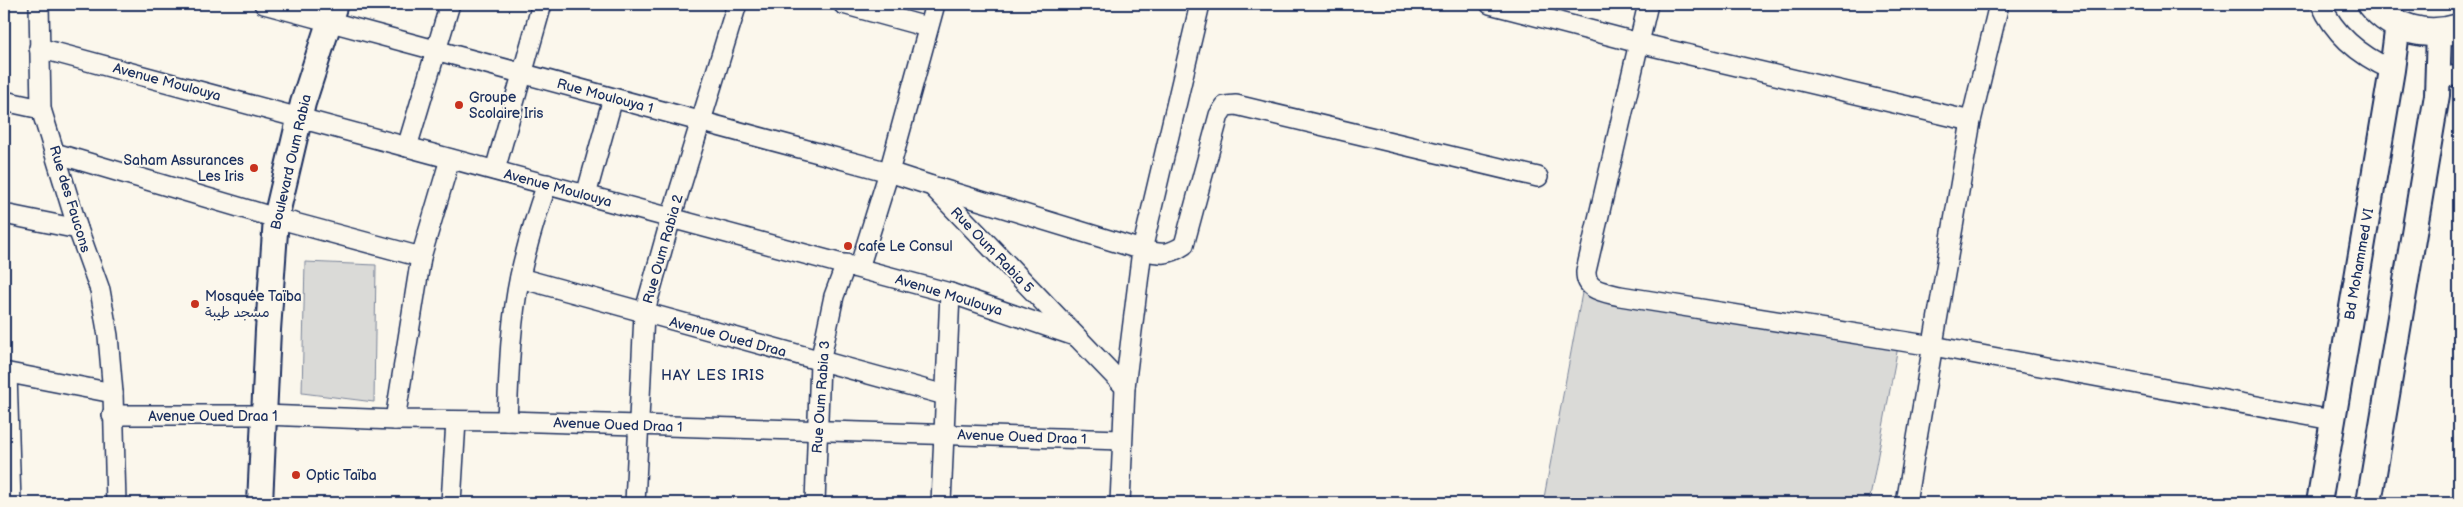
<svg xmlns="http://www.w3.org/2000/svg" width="2463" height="507" viewBox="0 0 2463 507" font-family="'Balsamiq Sans','Playpen Sans Arabic',sans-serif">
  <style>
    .green { fill: #dadad7; stroke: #7a849a }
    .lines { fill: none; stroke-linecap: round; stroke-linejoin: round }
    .minor-casing { stroke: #1b2f5e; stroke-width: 22 }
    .tertiary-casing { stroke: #1b2f5e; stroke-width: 28 }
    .secondary-casing { stroke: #1b2f5e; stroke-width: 31 }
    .minor { stroke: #fbf7ec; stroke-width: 19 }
    .tertiary { stroke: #fbf7ec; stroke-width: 24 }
    .secondary { stroke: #fbf7ec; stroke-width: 28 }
    .poi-dot { fill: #c8321e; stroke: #fbf7ec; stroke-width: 2 }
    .labels { text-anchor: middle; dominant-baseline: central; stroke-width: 4; stroke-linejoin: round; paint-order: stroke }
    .street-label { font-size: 14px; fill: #1b2f5e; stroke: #fbf7ec }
    .poi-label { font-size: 14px; fill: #1b2f5e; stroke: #fbf7ec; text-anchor: start }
    .neighbourhood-label { font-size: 15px; letter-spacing: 1px; fill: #1b2f5e; stroke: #fbf7ec }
  </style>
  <rect width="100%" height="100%" fill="#fbf7ec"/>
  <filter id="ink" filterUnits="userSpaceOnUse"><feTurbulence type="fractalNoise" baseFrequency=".02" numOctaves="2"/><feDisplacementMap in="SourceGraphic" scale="10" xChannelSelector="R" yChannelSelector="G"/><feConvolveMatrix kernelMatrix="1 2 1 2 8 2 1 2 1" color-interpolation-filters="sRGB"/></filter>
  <g filter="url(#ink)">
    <!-- green -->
    <g class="green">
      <polygon points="305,262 376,265 374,402 302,393"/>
      <polygon points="1584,282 1899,341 1869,503 1543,503"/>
    </g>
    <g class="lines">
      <defs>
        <g id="minor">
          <polyline points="39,4 41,109 78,229 100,290 108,336 113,393 116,503"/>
          <polyline points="264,4 889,172 859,268"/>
          <polyline points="843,4 927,27"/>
          <polyline points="935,4 889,172 932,186 1125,387"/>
          <polyline points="1490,4 1639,43 1971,121"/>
          <path d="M1648 4 1586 271C1585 291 1604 292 1620 296L1933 346 2332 420"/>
          <path d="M2321 4C2335 36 2361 56 2392 70"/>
          <polyline points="39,48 950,293 1075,336"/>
          <polyline points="2439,78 2459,75"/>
          <polyline points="4,101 41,109"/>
          <polyline points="407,147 450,4"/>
          <polyline points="55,153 276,218 421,257"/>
          <polyline points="495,170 542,4"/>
          <path d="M932 186 1142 250C1160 254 1168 256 1184 245L1219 115 1225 106 1236 105 1538 177"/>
          <polyline points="586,195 613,98"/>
          <polyline points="4,214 78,229"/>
          <polyline points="520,278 945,395"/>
          <polyline points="4,372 113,393"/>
          <polyline points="7,373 11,503"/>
          <polyline points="112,415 264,415 395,420 507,421 1122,440"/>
          <polyline points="395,420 421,257 450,159"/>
          <path d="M507 421C509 373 510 324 520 276 527 245 536 215 547 184"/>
          <polyline points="451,503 456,421"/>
          <polyline points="635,503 644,314 671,218 737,4"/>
          <polyline points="815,503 820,362 834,296 846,264"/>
          <polyline points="941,503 950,293"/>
          <polyline points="1120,503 1125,387 1142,250 1200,4"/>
          <polyline points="1906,503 1971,121 1999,4"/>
        </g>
        <g id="tertiary">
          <polyline points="260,503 268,330 276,218 303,103 335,4"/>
          <polyline points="2319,503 2392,70 2398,24"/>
          <polyline points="2369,503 2437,95 2439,32"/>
        </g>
        <path id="secondary" d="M2372 4C2393 30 2428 38 2459 28"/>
      </defs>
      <!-- minor casing -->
      <use href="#minor" class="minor-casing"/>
      <!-- tertiary casing -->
      <use href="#tertiary" class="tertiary-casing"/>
      <!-- secondary casing -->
      <use href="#secondary" class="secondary-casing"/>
      <!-- minor -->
      <use href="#minor" class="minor"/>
      <!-- tertiary -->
      <use href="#tertiary" class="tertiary"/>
      <!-- secondary -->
      <use href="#secondary" class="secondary"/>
    </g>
  </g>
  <!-- markers -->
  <g class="poi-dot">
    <circle cx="459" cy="105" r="5"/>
    <circle cx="254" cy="168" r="5"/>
    <circle cx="848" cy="246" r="5"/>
    <circle cx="195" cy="304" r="5"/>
    <circle cx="296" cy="475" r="5"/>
  </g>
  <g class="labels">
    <!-- street labels -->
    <g class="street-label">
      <text transform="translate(167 82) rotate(15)">Avenue Moulouya</text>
      <text transform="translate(605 96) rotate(15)">Rue Moulouya 1</text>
      <text transform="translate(291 162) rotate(-77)">Boulevard Oum Rabia</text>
      <text transform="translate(558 188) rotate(15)">Avenue Moulouya</text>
      <text transform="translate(70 199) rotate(73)">Rue des Faucons</text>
      <text transform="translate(663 249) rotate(-74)">Rue Oum Rabia 2</text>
      <text transform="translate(992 250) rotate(46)">Rue Oum Rabia 5</text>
      <text transform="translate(2359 264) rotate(-80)">Bd Mohammed VI</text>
      <text transform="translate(949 295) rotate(17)">Avenue Moulouya</text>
      <text transform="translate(728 337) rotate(15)">Avenue Oued Draa</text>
      <text transform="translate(821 397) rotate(-86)">Rue Oum Rabia 3</text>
      <text x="213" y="416">Avenue Oued Draa 1</text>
      <text transform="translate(618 425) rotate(2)">Avenue Oued Draa 1</text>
      <text transform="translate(1022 437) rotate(2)">Avenue Oued Draa 1</text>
    </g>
    <!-- poi labels -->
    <g class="poi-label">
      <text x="469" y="97">Groupe<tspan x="469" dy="16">Scolaire Iris</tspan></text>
      <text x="244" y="160" text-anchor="end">Saham Assurances<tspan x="244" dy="16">Les Iris</tspan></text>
      <text x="858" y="246">cafe Le Consul</text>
      <text x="205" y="296">Mosquée Taïba<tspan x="205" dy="16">مسجد طيبة</tspan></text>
      <text x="306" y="475">Optic Taïba</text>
    </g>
    <!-- neighbourhood labels -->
    <g class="neighbourhood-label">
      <text x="713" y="375">HAY LES IRIS</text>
    </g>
  </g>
  <!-- margin -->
  <rect width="2463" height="507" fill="none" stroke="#fbf7ec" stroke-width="20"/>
  <rect x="10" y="10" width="2443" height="487" fill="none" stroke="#1b2f5e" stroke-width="2" filter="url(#ink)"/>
</svg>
